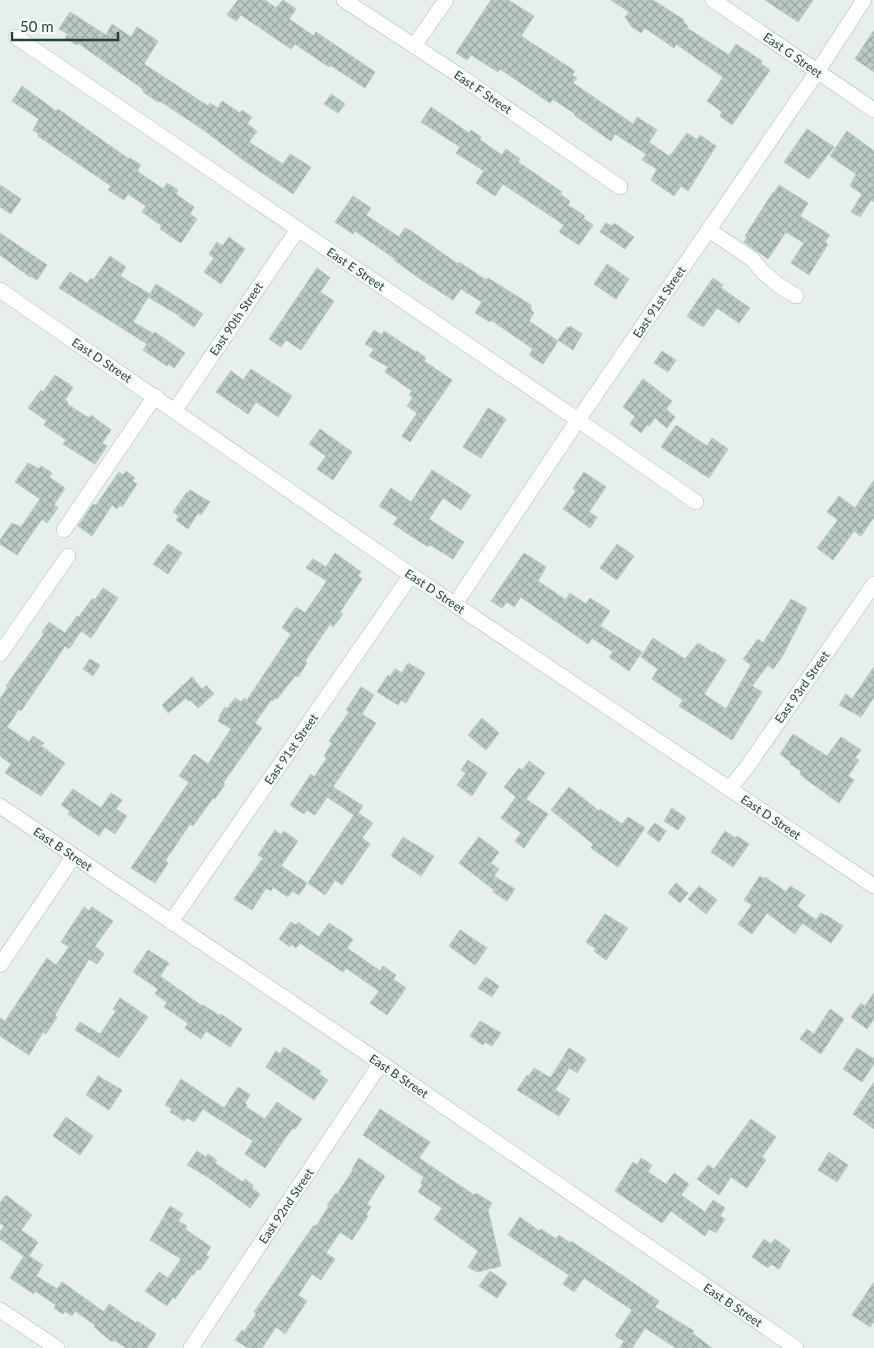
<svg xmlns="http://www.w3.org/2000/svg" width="874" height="1348" viewBox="0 0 874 1348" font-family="Lato,sans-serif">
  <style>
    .building { fill: url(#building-cross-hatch); stroke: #b8c9c2 }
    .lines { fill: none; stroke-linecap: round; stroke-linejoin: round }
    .street-casing { stroke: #a8b8b2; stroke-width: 16 }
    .street { stroke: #fff; stroke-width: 15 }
    .labels { text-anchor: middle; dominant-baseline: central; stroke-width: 5; stroke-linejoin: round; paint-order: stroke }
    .street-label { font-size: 12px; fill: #24423a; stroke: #f7fbf9 }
  </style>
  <defs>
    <pattern id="building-cross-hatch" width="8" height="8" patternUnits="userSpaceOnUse" patternTransform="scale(1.25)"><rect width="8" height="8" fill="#bbcac4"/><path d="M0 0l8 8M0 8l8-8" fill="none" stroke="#98a6a0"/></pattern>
  </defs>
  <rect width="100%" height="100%" fill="#e6efeb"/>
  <!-- building -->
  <g class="building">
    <polygon points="238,0 265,0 276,8 283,0 296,9 289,19 314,36 316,32 375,72 365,88 330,65 329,67 295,44 291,49 241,15 236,21 227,15"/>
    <polygon points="491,0 508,0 534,16 521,36 575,71 572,75 577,78 573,83 614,111 633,124 637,117 657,130 649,142 667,155 670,156 687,133 697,140 700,135 716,146 688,191 681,186 674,196 658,185 651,180 657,169 642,160 646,154 615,134 611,141 574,115 575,114 553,99 550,103 500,69 498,72 471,55 467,60 456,53"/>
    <polygon points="611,0 653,0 684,20 683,22 688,26 687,28 729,55 736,44 762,61 761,64 770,70 732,125 720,116 722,112 707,101 723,77 676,44 674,48 645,28 641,33 632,27 625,17 629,12"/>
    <polygon points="765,0 813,0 798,22"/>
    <polygon points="70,12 106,35 112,24 131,37 137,27 158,41 144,64 208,106 210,103 218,108 222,101 240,113 242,110 252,117 247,124 257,131 249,142 283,164 290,154 311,167 293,194 246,162 205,131 160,101 158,102 143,92 144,91 140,87 78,43 77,45 65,38 68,34 59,29"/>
    <polygon points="874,30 874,72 855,59"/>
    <polygon points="22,86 56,111 58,109 129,159 130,158 141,165 137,171 163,189 167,183 178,190 176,194 194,207 190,214 197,219 181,243 160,229 162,226 142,212 146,206 128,194 124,200 108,190 111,186 38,136 39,134 33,130 39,119 12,101"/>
    <polygon points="331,94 345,104 338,113 324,104"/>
    <polygon points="431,107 469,133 471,130 481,137 480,140 502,155 506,149 520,159 518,162 562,192 560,194 570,201 568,205 585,216 583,218 593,225 579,245 559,232 564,225 503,184 495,196 476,183 484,171 456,153 460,147 421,122"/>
    <polygon points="807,129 834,147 809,179 784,162"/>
    <polygon points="847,131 874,151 874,202 871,200 860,217 851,212 862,194 850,186 856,174 830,156"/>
    <polygon points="0,185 21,199 11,214 0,207"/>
    <polygon points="779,185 808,203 800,216 830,235 825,242 828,244 809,275 791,263 804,243 786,232 768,259 744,242 747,237 745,236 773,192 774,193"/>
    <polygon points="353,196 371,208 366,215 399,237 405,228 411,231 458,264 459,262 486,280 488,278 531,305 531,310 534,313 529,321 558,341 543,364 529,355 533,349 491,320 490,322 475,313 482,302 461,289 453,300 420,279 394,260 395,259 355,231 353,234 335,222"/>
    <polygon points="606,223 612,226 614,223 634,237 625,249 600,232"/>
    <polygon points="0,233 47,265 37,280 31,276 30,277 0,255"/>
    <polygon points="229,237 245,249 221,284 204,272 214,258 209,254 217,242 222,246"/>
    <polygon points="110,256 126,267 120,276 150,294 156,284 203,314 194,327 179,317 180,316 148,297 133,322 154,334 155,332 185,353 174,368 169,364 167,366 143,350 147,344 59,288 70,272 87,283 91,278 93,280"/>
    <polygon points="607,264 629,279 616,299 594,284"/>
    <polygon points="317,268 330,278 320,292 334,301 301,350 286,340 281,347 269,339"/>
    <polygon points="713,278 723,285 721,288 750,308 739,323 717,308 703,327 687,316"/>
    <polygon points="570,326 582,334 573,350 558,340 567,327 568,328"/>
    <polygon points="374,330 382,335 384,331 416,352 417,351 426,358 424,361 452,380 410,442 402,436 417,413 407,406 413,397 409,395 412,391 385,372 388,367 369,356 374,349 365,344"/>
    <polygon points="662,351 676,360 668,372 654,363"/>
    <polygon points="251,369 292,396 278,417 256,402 248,414 216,392 231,371 243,380"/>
    <polygon points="55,375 73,387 65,400 68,402 67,404 89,418 91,415 111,430 102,443 107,446 95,464 63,444 66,440 44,425 47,421 28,408 41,390 43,392"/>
    <polygon points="643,379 672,401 666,409 675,417 667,428 655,418 649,426 647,425 641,433 630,424 635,416 623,407"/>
    <polygon points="488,408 506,419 481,458 463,447"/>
    <polygon points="676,425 707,446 712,438 728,449 709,478 661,447"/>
    <polygon points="320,429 352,452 333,480 317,469 326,456 309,444"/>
    <polygon points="28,463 39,469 41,466 52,473 49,477 65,488 54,505 58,508 47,523 42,519 17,555 0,544 0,540 12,523 21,527 40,499 15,482"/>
    <polygon points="432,470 471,495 461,510 443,498 429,519 464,542 453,559 430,545 428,547 393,524 398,518 379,506 391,488 411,502"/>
    <polygon points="126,471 135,478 132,481 137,484 122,507 120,505 117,509 112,505 92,536 78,526 93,504 96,505 119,472 123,475"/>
    <polygon points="584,472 606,487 589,512 597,517 590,528 563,509 576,491 573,488"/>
    <polygon points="874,480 874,517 861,536 854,531 833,560 817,548 838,520 827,512 839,496 855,508"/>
    <polygon points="190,490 210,502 201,515 198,513 188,529 176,520 179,516 173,512 187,492 188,493"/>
    <polygon points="168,544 182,553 168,574 153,564"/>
    <polygon points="617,544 634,556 617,580 600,568"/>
    <polygon points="335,553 361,572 358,576 362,579 340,612 343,614 333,627 330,624 305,661 307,663 298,677 295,676 277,699 276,698 273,701 271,700 255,723 262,728 223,783 225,784 215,799 213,798 193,826 190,824 165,861 168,863 155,883 131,868 189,782 179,776 194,754 208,764 231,729 218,721 220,718 219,717 225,707 227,709 235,698 241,702 244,698 247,700 291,634 282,628 296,607 305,613 327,581 306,568 313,559 326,567"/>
    <polygon points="524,553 546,567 538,581 566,600 570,593 586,604 590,598 610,611 600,626 642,652 629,671 609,657 613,652 592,638 588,644 521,597 514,607 507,602 502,608 491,601"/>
    <polygon points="103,588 118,598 91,638 81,631 69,649 65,646 21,711 19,709 7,727 29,742 33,736 44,743 41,746 65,763 41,796 5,773 11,764 0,756 0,699 8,687 6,686 13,676 44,634 42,632 49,622 65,633 77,616 79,617 81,614 91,600 93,598 95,600"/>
    <polygon points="791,599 807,608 782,657 773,669 768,665 752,686 762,692 732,740 679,706 683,700 652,679 658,669 641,657 653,638 685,659 698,643 713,653 714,652 726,660 704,694 726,709 751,665 743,659 758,639 763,643"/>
    <polygon points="90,659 100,665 93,676 83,669"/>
    <polygon points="408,663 425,673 406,703 401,700 398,705 377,692 388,675 390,677 395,669 402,673"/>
    <polygon points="874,667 874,697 861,717 839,705 846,694 852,699"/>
    <polygon points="192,677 202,689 206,685 214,694 198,708 190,700 188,701 186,698 168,713 162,705"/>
    <polygon points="361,687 374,695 362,714 376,723 333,787 363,806 358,813 373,823 362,838 370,844 342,885 335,880 325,895 308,883 354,815 327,797 315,815 307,810 304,814 290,805 311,774 314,777 327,758 324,756 332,743 329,741 349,712 346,710"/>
    <polygon points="482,718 499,733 486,750 468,735"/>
    <polygon points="793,734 827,756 841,737 861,750 855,758 859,760 848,776 854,780 839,803 807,780 800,774 801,771 790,764 791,762 780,754"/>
    <polygon points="468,760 487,773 472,796 457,785 466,773 461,770"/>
    <polygon points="529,761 545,773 526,799 548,814 524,848 515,841 521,833 501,818 516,797 504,787 519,768 522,770"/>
    <polygon points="569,787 599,811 600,809 622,824 628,817 645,828 618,867 591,848 593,844 551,810"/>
    <polygon points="73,789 101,808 111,793 122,800 116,809 127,816 115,834 105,827 99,836 68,814 70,811 61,805"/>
    <polygon points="672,808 686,818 678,830 664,821"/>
    <polygon points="655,823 666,831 659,842 647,833"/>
    <polygon points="275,830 281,835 284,831 298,841 281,866 307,883 299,895 292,891 288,897 273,887 271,891 266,888 252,910 234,899 263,858 258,855"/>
    <polygon points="725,831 735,838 737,836 749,844 733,867 711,852"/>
    <polygon points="403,837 434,856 421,876 391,856"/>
    <polygon points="479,837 499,852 491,863 499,869 494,876 515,889 507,901 493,892 494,890 459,863"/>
    <polygon points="760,876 764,879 765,877 786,892 790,886 805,895 797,906 816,920 821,913 826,916 826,915 843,926 831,943 802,923 795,934 767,913 752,934 738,924 752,905 744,900"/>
    <polygon points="676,883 688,893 680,903 668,893"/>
    <polygon points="699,886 717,900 706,914 688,899"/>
    <polygon points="84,907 89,911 92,907 113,921 95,946 104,954 97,964 89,959 55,1015 57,1017 46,1034 43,1032 29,1055 0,1036 0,1018 5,1021 47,958 56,965 69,947 61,942"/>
    <polygon points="605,914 628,928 606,960 594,951 596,949 586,942"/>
    <polygon points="291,922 296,925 298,922 319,937 329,923 353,939 347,948 380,971 383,966 396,975 393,979 406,988 387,1015 370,1003 379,991 346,968 343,972 300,943 296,948 291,944 290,947 279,939"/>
    <polygon points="460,930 487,948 475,965 449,946"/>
    <polygon points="148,950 169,963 160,976 202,1006 203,1005 220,1016 221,1014 242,1029 230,1047 206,1031 201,1039 185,1028 188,1023 164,1007 167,1002 155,994 158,989 133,972"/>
    <polygon points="486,977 499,986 492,997 478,988"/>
    <polygon points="874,993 874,1019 867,1029 851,1017 861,1003 865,1006"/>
    <polygon points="120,998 148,1017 119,1058 75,1030 80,1022 100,1034 116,1011 113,1009"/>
    <polygon points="830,1009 844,1019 821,1054 800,1039 807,1029 814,1034"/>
    <polygon points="480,1021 501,1033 492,1046 485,1042 483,1045 470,1036"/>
    <polygon points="284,1047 321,1071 319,1074 328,1080 314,1100 266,1067 276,1051 280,1054"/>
    <polygon points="569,1048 586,1059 577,1073 569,1068 555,1090 570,1099 559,1116 517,1090 527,1075 529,1076 534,1068 549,1077 551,1077"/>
    <polygon points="857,1048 874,1059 874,1064 862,1082 843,1069"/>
    <polygon points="98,1076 122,1090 109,1110 86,1095"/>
    <polygon points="181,1079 224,1108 238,1087 250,1095 245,1103 247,1105 246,1107 265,1119 277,1102 302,1119 295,1129 293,1128 286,1137 265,1168 245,1154 253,1141 203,1109 194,1122 187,1118 184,1121 170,1112 172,1109 165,1105"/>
    <polygon points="874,1082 874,1129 853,1114"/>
    <polygon points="380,1109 430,1142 419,1158 474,1195 476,1193 492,1203 488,1210 501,1266 477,1272 468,1267 478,1251 434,1219 442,1208 418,1192 422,1186 421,1182 424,1177 363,1135"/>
    <polygon points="66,1117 93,1136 80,1155 53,1136"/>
    <polygon points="751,1119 776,1137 762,1157 766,1160 747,1188 731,1177 719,1195 697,1179 708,1165 714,1169"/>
    <polygon points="197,1151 206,1157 208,1154 217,1160 215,1163 243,1182 245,1179 253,1185 252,1188 260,1194 250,1208 206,1176 187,1165"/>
    <polygon points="829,1152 848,1165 837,1182 818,1170"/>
    <polygon points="359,1158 385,1176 367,1204 371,1207 366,1215 368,1216 352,1240 340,1232 326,1253 335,1259 322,1278 321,1280 312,1274 298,1295 307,1301 285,1334 276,1327 262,1348 248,1348 235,1340 242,1330 244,1332 256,1314 254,1312 314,1225 316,1226 329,1206 327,1205 336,1193 337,1194 353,1170 352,1169"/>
    <polygon points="641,1158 652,1165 648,1172 666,1184 674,1173 689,1184 681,1195 705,1212 713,1200 725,1208 720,1216 725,1219 716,1233 709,1229 705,1236 671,1211 662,1223 615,1191 633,1162 637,1165"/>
    <polygon points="6,1195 32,1215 21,1230 38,1242 29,1256 43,1265 36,1276 57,1289 62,1282 104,1312 109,1304 136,1323 137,1321 156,1334 147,1348 126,1348 114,1340 112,1342 94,1327 95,1325 75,1311 72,1316 65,1311 63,1314 54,1308 56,1305 35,1291 34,1294 10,1278 24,1256 0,1239 0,1232 4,1226 0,1223 0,1203"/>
    <polygon points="170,1206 183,1214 178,1221 187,1226 185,1229 211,1247 206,1255 209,1257 200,1270 197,1269 194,1275 192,1274 175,1299 173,1297 167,1306 145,1291 159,1272 168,1278 181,1259 150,1240"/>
    <polygon points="520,1217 539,1231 541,1229 556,1239 559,1235 570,1243 571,1241 632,1282 659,1301 655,1307 694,1331 692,1333 712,1348 676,1348 645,1328 632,1348 620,1348 624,1341 615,1336 632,1310 584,1278 574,1292 563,1284 569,1275 508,1235"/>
    <polygon points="764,1239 771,1244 775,1239 790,1250 779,1269 771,1264 768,1268 752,1257"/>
    <polygon points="490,1271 507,1283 497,1298 479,1286"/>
    <polygon points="874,1282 874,1321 870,1327 852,1315"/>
  </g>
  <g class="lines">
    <defs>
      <g id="street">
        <polyline points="344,0 457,74 620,187"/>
        <polyline points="713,0 874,110"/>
        <polyline points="16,37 578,420 696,502"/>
        <polyline points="414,46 446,0"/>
        <polyline points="709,230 752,259 762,271 778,285 796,296"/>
        <polyline points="0,290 411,575 874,886"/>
        <polyline points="175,410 298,229"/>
        <polyline points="64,530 155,396"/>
        <polyline points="455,604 578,420 817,72 864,0"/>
        <polyline points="0,654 68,556"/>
        <polyline points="729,789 747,767 874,584"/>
        <polyline points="0,806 381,1063 796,1348"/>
        <polyline points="171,922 411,575"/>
        <polyline points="0,965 74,856"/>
        <polyline points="0,1310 57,1348"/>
        <polyline points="191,1348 381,1063"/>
      </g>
    </defs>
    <!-- street casing -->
    <use href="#street" class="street-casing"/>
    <!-- street -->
    <use href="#street" class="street"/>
  </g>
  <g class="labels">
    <!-- street labels -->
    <g class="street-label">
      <text transform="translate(793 55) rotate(35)">East G Street</text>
      <text transform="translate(483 92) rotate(34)">East F Street</text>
      <text transform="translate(356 269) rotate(34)">East E Street</text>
      <text transform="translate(659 302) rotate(-56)">East 91st Street</text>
      <text transform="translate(236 319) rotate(-56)">East 90th Street</text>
      <text transform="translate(102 360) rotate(34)">East D Street</text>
      <text transform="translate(435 591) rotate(34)">East D Street</text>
      <text transform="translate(802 687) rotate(-55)">East 93rd Street</text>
      <text transform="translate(291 749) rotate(-55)">East 91st Street</text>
      <text transform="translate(771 817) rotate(34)">East D Street</text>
      <text transform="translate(63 849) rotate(34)">East B Street</text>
      <text transform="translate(399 1076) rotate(34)">East B Street</text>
      <text transform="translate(286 1206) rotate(-56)">East 92nd Street</text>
      <text transform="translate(733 1305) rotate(34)">East B Street</text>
    </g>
  </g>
  <!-- scale -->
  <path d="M12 32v8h106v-8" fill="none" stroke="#24423a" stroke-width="2.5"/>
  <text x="20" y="32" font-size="15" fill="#24423a" stroke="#f7fbf9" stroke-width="4" paint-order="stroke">50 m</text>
</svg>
